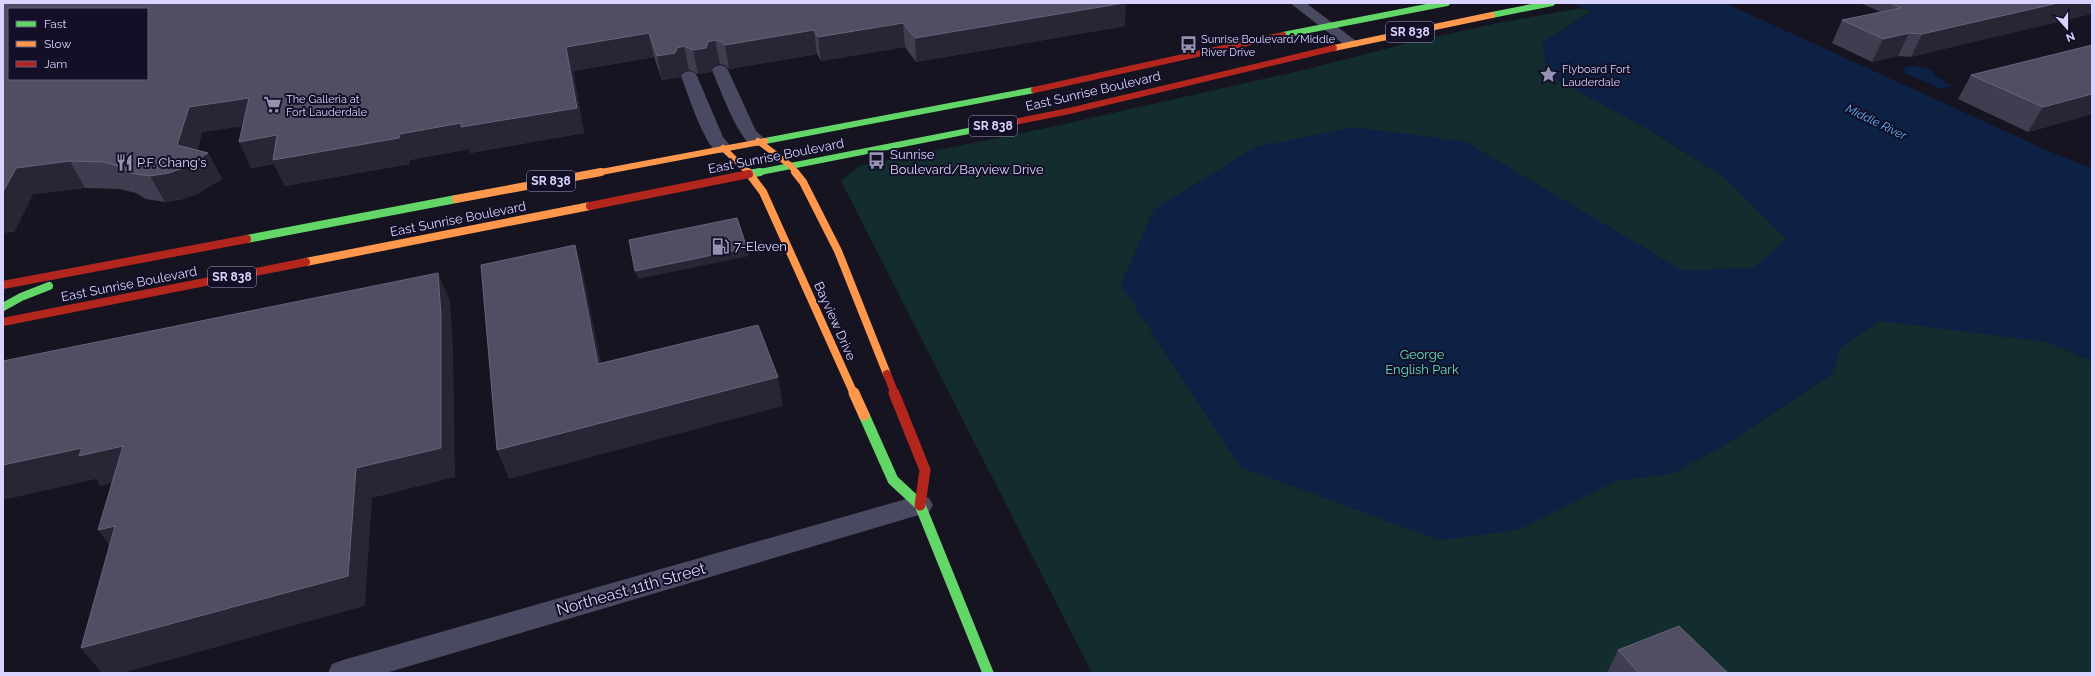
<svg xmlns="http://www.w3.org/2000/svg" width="2095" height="676" viewBox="0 0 2095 676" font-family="Raleway,sans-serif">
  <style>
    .green { fill: #132c2d }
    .water { fill: #0d2144 }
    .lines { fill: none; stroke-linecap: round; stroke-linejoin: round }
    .street { fill: #4a4962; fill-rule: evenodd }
    .fast-far2 { stroke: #63d668; stroke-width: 6 }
    .fast-far1 { stroke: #63d668; stroke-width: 8 }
    .fast { stroke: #63d668; stroke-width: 11 }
    .slow-far2 { stroke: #ff974d; stroke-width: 6 }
    .slow-far1 { stroke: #ff974d; stroke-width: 8 }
    .slow { stroke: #ff974d; stroke-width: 11 }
    .jam-far2 { stroke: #b3261e; stroke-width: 6 }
    .jam-far1 { stroke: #b3261e; stroke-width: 8 }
    .jam { stroke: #b3261e; stroke-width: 11 }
    .wall { fill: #403d50 }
    .shaded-wall { fill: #282635 }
    .building { fill: #504e63; stroke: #66637b; fill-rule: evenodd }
    .labels { text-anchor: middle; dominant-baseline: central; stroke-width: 4; stroke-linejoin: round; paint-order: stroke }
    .far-poi-label { font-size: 11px; fill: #d9d4ff; stroke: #130f26; text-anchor: start }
    .shield { fill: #130f26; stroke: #9e99be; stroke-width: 1 }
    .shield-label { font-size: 12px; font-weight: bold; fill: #d9d4ff }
    .far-water-label { font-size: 12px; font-style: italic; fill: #62b6ff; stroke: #130f26 }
    .street-label { font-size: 13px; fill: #d9d4ff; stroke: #130f26 }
    .poi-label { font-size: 13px; fill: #d9d4ff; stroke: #130f26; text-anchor: start }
    .park-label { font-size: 13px; fill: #5fe0c0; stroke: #130f26 }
    .near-street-label { font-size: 16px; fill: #d9d4ff; stroke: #130f26 }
  </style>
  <rect width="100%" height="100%" fill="#161421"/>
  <!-- green -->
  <polygon class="green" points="1582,8 1591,12 1543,42 1653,132 1722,176 2047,342 2092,361 2092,673 1092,673 841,181 859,166 1051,127 1308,69 1408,43 1502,22"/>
  <!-- water -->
  <g class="water">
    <polygon points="1572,3 1725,3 2053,153 2092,168 2092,361 2047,342 1879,321 1840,348 1832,374 1719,449 1671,474 1616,481 1518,530 1439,540 1240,467 1121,285 1154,209 1256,147 1355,127 1466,142 1682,270 1754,268 1786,239 1722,176 1653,132 1546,74 1543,42 1591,12"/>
    <polygon points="1913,65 1934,71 1934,75 1952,86 1941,89 1905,73 1902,69"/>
  </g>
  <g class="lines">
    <!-- street -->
    <g class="street">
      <polygon points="1290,3 1306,3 1360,44 1357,47 1347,47"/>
      <path d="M720 65 726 67 728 70 756 131 767 141 764 145C760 146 756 147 752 145 737 137 719 86 712 70L714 67Z"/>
      <path d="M689 71 695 73 697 76 723 137 732 148 729 152C725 153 721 154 717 152 704 144 687 92 681 76L683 73Z"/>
      <polygon points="920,495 929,498 933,505 929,512 386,673 328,673 332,664 343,660"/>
    </g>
    <!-- fast-far2 -->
    <g class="fast-far2">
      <polyline points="1492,15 1552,3"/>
      <polyline points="1283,35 1447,3"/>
      <polyline points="765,141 1034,90"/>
      <polyline points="755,173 1009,123"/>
    </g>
    <!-- fast-far1 -->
    <g class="fast-far1">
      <polyline points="749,174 760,172"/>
      <polyline points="247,239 456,199"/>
      <polyline points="3,307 21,297 49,286"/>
    </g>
    <!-- fast -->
    <polyline class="fast" points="864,415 893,480 920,505 988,673"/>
    <!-- slow-far2 -->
    <g class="slow-far2">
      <polyline points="1334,48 1492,15"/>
      <polyline points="758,141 791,166 796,173"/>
      <polyline points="723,148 749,173"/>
      <polyline points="596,173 765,141"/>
    </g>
    <!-- slow-far1 -->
    <g class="slow-far1">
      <polyline points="748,172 763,192 854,394"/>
      <polyline points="795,172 803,182 838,251 887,374"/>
      <polyline points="456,199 601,172"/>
      <polyline points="306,262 590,206"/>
    </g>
    <!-- slow -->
    <polyline class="slow" points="854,393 864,415"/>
    <!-- jam-far2 -->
    <g class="jam-far2">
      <polyline points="1034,90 1283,35"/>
      <polyline points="1009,123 1069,111 1334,48"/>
    </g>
    <!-- jam-far1 -->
    <g class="jam-far1">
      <polyline points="590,206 749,174"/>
      <polyline points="3,285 247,239"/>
      <polyline points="3,322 306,262"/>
      <polyline points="887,374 895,394"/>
    </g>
    <!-- jam -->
    <polyline class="jam" points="894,393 925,470 920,505"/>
  </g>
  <!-- wall -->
  <g class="wall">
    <polygon points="3,3 1125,26 916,62 905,47 821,61 817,54 729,69 726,66 720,64 713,66 711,72 698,74 689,70 682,72 680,77 662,80 654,57 573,71 584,133 470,153 469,149 410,160 409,164 285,186 274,164 251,168 242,126 202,132 197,150 208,153 222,179 197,194 183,199 165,202 146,199 136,193 119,189 85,188 33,194 14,232"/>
    <polygon points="1860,3 2092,3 1911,57 1898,56 1872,62 1832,43 1842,20 1881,12"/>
    <polygon points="2092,45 2092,114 2028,132 1958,99 1971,75"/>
    <polygon points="1618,650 1728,673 1607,673"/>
  </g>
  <!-- shaded-wall -->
  <g class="shaded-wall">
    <polygon points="1124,3 1126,3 1125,26 916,62 915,38"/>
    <polygon points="2058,3 2092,3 2092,14 1911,57 1922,34"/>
    <polygon points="903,23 905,47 821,61 818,37"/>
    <polygon points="814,30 817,54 729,69 725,45"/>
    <polygon points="649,33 654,57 573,71 584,133 470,153 469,149 410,160 409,164 285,186 274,164 251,168 239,142 277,135 400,134 566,47"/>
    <polygon points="1909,33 1898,56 1872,62 1883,39"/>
    <polygon points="715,40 720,64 713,66 711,72 698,74 693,50 708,42"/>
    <polygon points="684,46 689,70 682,72 680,77 662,80 657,56"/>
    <polygon points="2092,94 2092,114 2028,132 2043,107"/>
    <polygon points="249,98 261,123 202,132 193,162 208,153 222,179 197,194 183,199 165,202 150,176 177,145 189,107"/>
    <polygon points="70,161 85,188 33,194 14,232 3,233 3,192 16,168"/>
    <polygon points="575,245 583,273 607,393 598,364"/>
    <polygon points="747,248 749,256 638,279 635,271"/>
    <polygon points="438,273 450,301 453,345 455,477 372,498 365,606 122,673 102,673 81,648 356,468"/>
    <polygon points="778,377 783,406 509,479 497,450"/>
    <polygon points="123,446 143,476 100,486 96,479 3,500 3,465 82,448"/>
    <polygon points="115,526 120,560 98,530"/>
  </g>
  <!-- building -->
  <g class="building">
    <path d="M3 3H1124L915 38 903 23 818 37 814 30 725 45 722 42 715 40 708 42 706 48 693 50 684 46 677 48 675 53 657 56 649 33 566 47 577 108 461 127V123L400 134 399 138 273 160 277 135 239 142 249 98 189 107 177 145 208 153 183 168 169 173 150 176 131 173 121 167 104 162 70 161 16 168 3 192ZM9 9H147V79H9Z"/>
    <polygon points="1890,3 2058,3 1922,34 1909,33 1883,39 1842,20 1901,8"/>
    <polygon points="2092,45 2092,94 2043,107 1971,75"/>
    <polygon points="737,218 747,248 635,271 629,240"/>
    <polygon points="575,245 598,364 758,325 778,377 497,450 481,265"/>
    <polygon points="438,273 441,316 441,448 356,468 348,576 81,648 115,526 98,530 123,446 79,456 82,448 3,465 3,361"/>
    <polygon points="1679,626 1728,673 1639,673 1618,650"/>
  </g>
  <!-- icons -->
  <defs>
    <symbol id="bus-bare" viewBox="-9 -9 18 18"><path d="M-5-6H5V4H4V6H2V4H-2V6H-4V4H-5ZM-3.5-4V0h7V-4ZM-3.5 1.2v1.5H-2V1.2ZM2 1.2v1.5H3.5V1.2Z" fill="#9591b1" stroke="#130f26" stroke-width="2.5" paint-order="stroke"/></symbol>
    <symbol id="sight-bare" viewBox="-9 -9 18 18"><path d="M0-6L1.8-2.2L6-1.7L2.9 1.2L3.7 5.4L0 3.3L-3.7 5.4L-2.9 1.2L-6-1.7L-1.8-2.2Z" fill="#9591b1" stroke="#130f26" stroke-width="2.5" paint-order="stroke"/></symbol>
    <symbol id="supermarket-bare" viewBox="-9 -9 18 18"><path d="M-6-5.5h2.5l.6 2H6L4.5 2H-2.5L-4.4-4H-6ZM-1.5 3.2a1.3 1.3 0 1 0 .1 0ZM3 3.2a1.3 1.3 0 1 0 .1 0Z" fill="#9591b1" stroke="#130f26" stroke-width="2.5" paint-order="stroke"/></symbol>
    <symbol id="restaurant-bare" viewBox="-9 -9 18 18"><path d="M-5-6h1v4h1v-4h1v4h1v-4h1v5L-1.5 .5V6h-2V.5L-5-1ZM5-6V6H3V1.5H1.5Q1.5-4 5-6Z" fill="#9591b1" stroke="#130f26" stroke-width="2.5" paint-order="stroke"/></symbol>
    <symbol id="fuel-bare" viewBox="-9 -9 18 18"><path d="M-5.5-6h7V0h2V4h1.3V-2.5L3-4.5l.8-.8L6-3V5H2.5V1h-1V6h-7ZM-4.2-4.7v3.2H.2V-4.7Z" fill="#9591b1" stroke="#130f26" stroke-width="2.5" paint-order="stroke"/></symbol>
  </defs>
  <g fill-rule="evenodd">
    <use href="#bus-bare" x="1176" y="32" width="25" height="25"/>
    <use href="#sight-bare" x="1536" y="62" width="25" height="25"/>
    <use href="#supermarket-bare" x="260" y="92" width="25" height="25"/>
    <use href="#bus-bare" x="864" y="148" width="25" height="25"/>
    <use href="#restaurant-bare" x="112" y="150" width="25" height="25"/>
    <use href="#fuel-bare" x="708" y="234" width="25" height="25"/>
  </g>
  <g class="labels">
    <!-- far-poi labels -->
    <g class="far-poi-label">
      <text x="1201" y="39">Sunrise Boulevard/Middle<tspan x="1201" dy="13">River Drive</tspan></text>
      <text x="1562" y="69">Flyboard Fort<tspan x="1562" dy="13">Lauderdale</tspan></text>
      <text x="286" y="99">The Galleria at<tspan x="286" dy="13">Fort Lauderdale</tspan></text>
    </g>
    <!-- shield labels -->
    <g class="shield">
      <rect x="1386" y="22" width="48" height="20" rx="3"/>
      <rect x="969" y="116" width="48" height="20" rx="3"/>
      <rect x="527" y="171" width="48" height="20" rx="3"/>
      <rect x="208" y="267" width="48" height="20" rx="3"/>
    </g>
    <g class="shield-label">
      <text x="1410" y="32">SR 838</text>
      <text x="993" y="126">SR 838</text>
      <text x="551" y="181">SR 838</text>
      <text x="232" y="277">SR 838</text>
    </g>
    <!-- far-water labels -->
    <g class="far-water-label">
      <text transform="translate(1876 122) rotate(26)">Middle River</text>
    </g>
    <!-- street labels -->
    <g class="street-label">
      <text transform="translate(1093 91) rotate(-13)">East Sunrise Boulevard</text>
      <text transform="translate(776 156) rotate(-11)">East Sunrise Boulevard</text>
      <text transform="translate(458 219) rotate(-11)">East Sunrise Boulevard</text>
      <text transform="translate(129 284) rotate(-11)">East Sunrise Boulevard</text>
      <text transform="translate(835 321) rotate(66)">Bayview Drive</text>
    </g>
    <!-- poi labels -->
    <g class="poi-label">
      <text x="890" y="154">Sunrise<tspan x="890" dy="15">Boulevard/Bayview Drive</tspan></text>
      <text x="137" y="162">P.F. Chang's</text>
      <text x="734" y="246">7-Eleven</text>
    </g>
    <!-- park labels -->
    <g class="park-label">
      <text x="1422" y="354">George<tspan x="1422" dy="15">English Park</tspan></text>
    </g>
    <!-- near-street labels -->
    <g class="near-street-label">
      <text transform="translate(631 589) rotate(-16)">Northeast 11th Street</text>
    </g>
  </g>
  <!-- border -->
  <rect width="2095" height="676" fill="none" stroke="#d9d4ff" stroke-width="8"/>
  <!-- legend -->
  <rect x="8" y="8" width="140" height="72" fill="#130f26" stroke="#625e7d"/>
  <rect x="16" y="21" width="20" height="6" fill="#63d668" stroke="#625e7d"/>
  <text x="44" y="28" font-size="12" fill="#d9d4ff">Fast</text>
  <rect x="16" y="41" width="20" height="6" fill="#ff974d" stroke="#625e7d"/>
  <text x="44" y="48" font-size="12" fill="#d9d4ff">Slow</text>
  <rect x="16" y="61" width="20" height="6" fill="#b3261e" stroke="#625e7d"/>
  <text x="44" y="68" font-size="12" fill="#d9d4ff">Jam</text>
  <!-- north arrow -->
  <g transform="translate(2067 28) rotate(159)" stroke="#130f26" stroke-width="3" paint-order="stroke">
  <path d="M0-3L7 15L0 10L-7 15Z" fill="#d9d4ff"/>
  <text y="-6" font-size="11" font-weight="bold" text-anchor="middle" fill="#d9d4ff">N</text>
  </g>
</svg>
